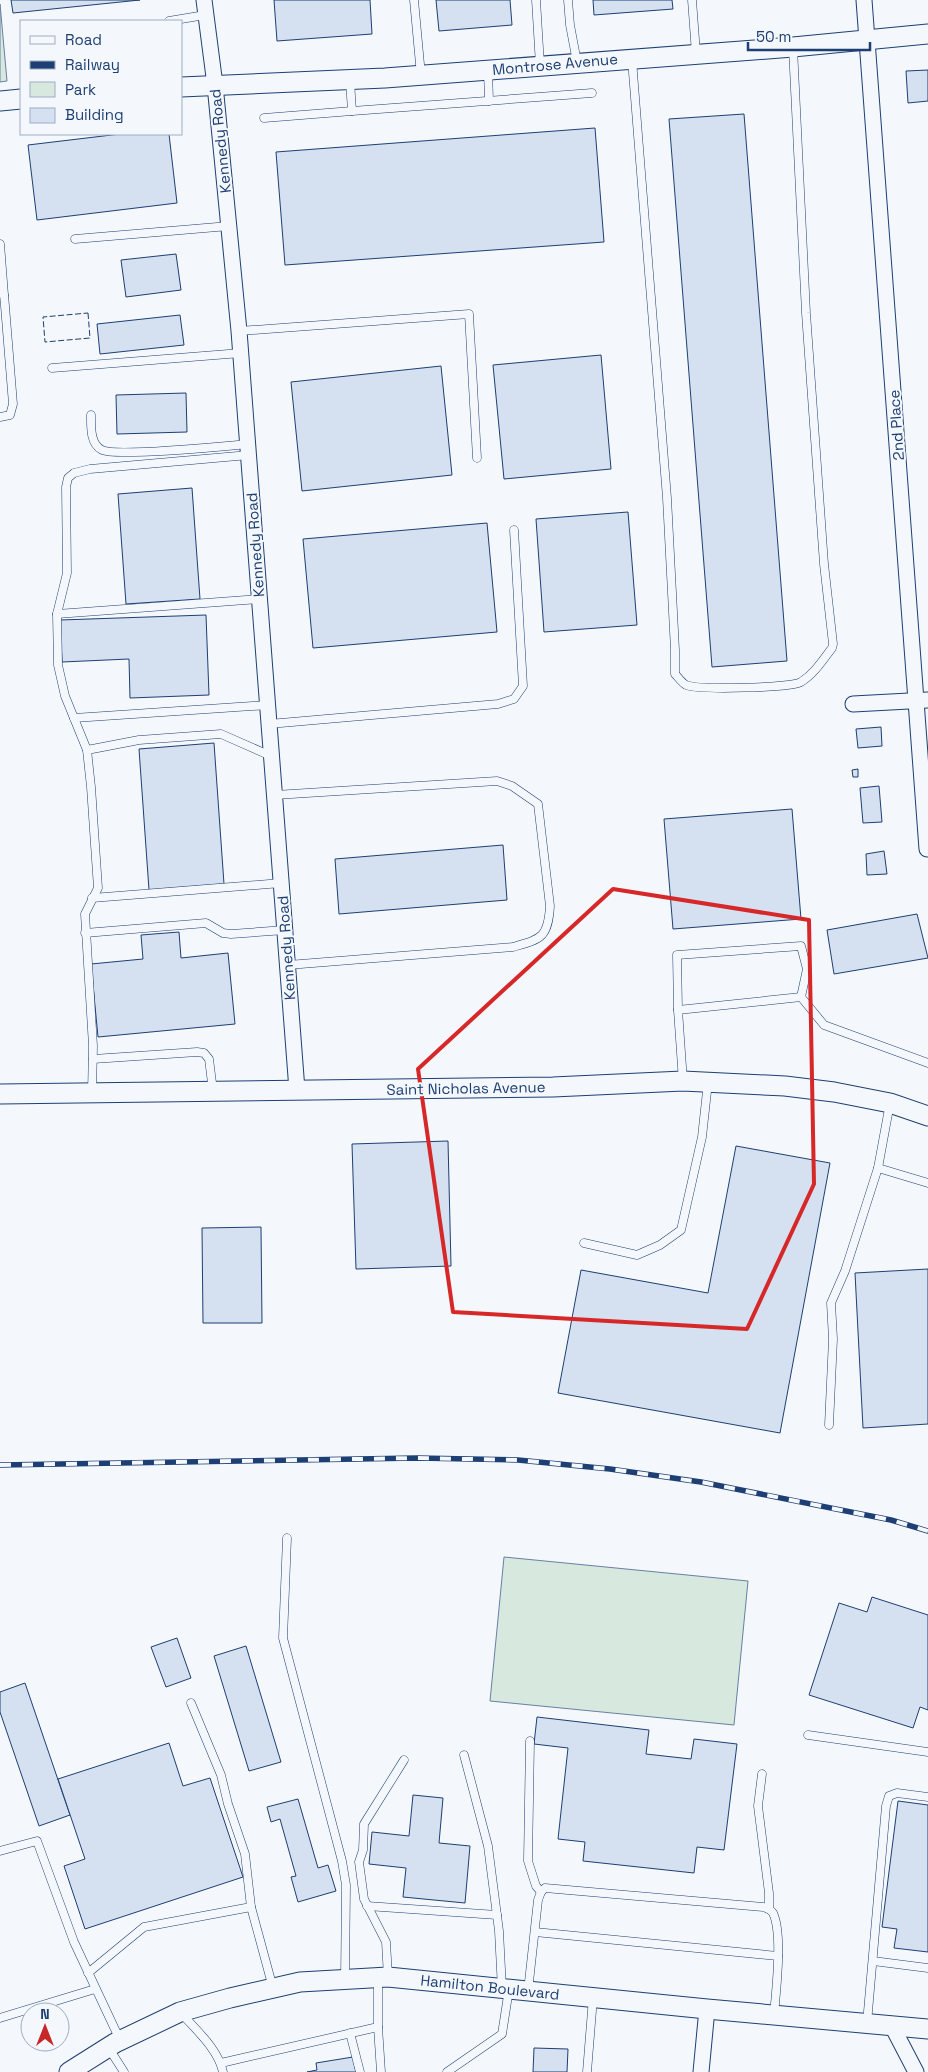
<svg xmlns="http://www.w3.org/2000/svg" width="928" height="2072" viewBox="0 0 928 2072" font-family="'Space Grotesk',sans-serif">
  <style>
    .green { fill: #d7e8df; stroke: #687fa3 }
    .building { fill: #d5e0f0; stroke: #1d3f73 }
    .lines { fill: none; stroke-linecap: round; stroke-linejoin: round }
    .service-casing { stroke: #1d3f73; stroke-width: 9 }
    .minor-casing { stroke: #1d3f73; stroke-width: 17 }
    .tertiary-casing { stroke: #1d3f73; stroke-width: 21 }
    .service { stroke: #f4f7fb; stroke-width: 8 }
    .minor { stroke: #f4f7fb; stroke-width: 15 }
    .tertiary { stroke: #f4f7fb; stroke-width: 19 }
    .rail-casing { stroke: #1d3f73; stroke-width: 5.5 }
    .rail { stroke: #f4f7fb; stroke-width: 4; stroke-dasharray: 11; stroke-linecap: butt }
    .fence { stroke: #1d3f73; stroke-width: 1; stroke-dasharray: 6 2.5; stroke-linecap: butt }
    .marked { fill: none; stroke: #d62828; stroke-width: 4; stroke-linejoin: round }
    .labels { text-anchor: middle; dominant-baseline: central; stroke-width: 4; stroke-linejoin: round; paint-order: stroke }
    .street-label { font-size: 15px; fill: #1d3f73; stroke: #f4f7fb }
  </style>
  <rect width="100%" height="100%" fill="#f4f7fb"/>
  <!-- green -->
  <g class="green">
    <polygon points="0,4 7,81 0,82"/>
    <polygon points="504,1557 748,1581 734,1725 490,1701"/>
  </g>
  <!-- building -->
  <g class="building">
    <polygon points="11,0 140,0 13,13"/>
    <polygon points="274,0 370,0 372,34 277,41"/>
    <polygon points="436,0 510,0 512,25 439,31"/>
    <polygon points="593,0 672,0 673,9 594,15"/>
    <polygon points="928,70 928,101 908,103 906,71"/>
    <polygon points="744,114 787,661 712,667 669,119"/>
    <polygon points="595,128 604,242 285,265 276,152"/>
    <polygon points="120,134 169,134 177,203 37,220 28,145"/>
    <polygon points="176,254 181,290 126,297 121,260"/>
    <polygon points="180,315 184,345 100,354 97,324"/>
    <polygon points="601,355 611,469 504,479 493,365"/>
    <polygon points="441,366 452,475 302,491 291,382"/>
    <polygon points="186,393 187,432 117,434 116,395"/>
    <polygon points="192,488 200,599 126,604 118,494"/>
    <polygon points="628,512 637,625 544,632 536,519"/>
    <polygon points="487,523 497,632 313,648 303,539"/>
    <polygon points="206,615 209,695 130,698 129,659 62,662 60,620"/>
    <polygon points="881,727 882,746 858,748 856,729"/>
    <polygon points="214,743 224,884 149,890 139,749"/>
    <polygon points="858,769 858,777 853,777 852,770"/>
    <polygon points="879,786 882,822 863,823 860,788"/>
    <polygon points="792,809 801,919 673,929 664,819"/>
    <polygon points="503,845 507,900 339,914 335,859"/>
    <polygon points="884,851 887,874 867,875 866,854"/>
    <polygon points="917,914 928,958 834,974 827,930"/>
    <polygon points="179,932 181,958 228,953 235,1024 98,1037 91,964 143,959 141,935"/>
    <polygon points="448,1141 451,1266 356,1269 352,1144"/>
    <polygon points="736,1146 830,1163 780,1433 558,1393 581,1270 708,1293"/>
    <polygon points="261,1227 262,1323 203,1323 202,1228"/>
    <polygon points="928,1269 928,1424 863,1428 855,1273"/>
    <polygon points="872,1597 928,1615 928,1710 920,1707 913,1728 809,1695 839,1603 867,1612"/>
    <polygon points="177,1638 191,1678 166,1687 151,1647"/>
    <polygon points="246,1646 281,1762 249,1771 214,1656"/>
    <polygon points="25,1683 70,1815 39,1826 0,1712 0,1692"/>
    <polygon points="537,1717 649,1730 646,1754 691,1759 694,1739 737,1744 724,1850 697,1847 694,1873 583,1861 585,1842 558,1839 568,1748 534,1744"/>
    <polygon points="169,1743 183,1786 210,1778 243,1877 85,1929 64,1866 85,1859 58,1779"/>
    <polygon points="413,1795 443,1798 439,1843 470,1846 465,1903 403,1897 406,1868 369,1864 372,1832 409,1836"/>
    <polygon points="298,1799 318,1868 328,1865 336,1891 298,1902 291,1877 296,1876 280,1819 271,1822 267,1807"/>
    <polygon points="898,1801 928,1805 928,1952 894,1948 897,1929 882,1927"/>
    <polygon points="534,2048 568,2049 567,2072 533,2072"/>
    <polygon points="353,2057 356,2072 307,2072 317,2070 316,2063"/>
  </g>
  <g class="lines">
    <defs>
      <g id="service">
        <polyline points="414,0 421,75"/>
        <polyline points="536,0 540,65"/>
        <polyline points="568,0 570,25 577,62"/>
        <polyline points="692,0 696,53"/>
        <polyline points="169,21 205,15"/>
        <path d="M632 60 667 498 675 650V674C678 677 682 683 686 685 697 690 792 688 801 682 814 674 823 660 832 648L833 644 824 564 806 313 793 48"/>
        <polyline points="488,71 489,101"/>
        <polyline points="350,81 352,111 592,93"/>
        <polyline points="264,118 352,111"/>
        <polyline points="75,239 229,226"/>
        <polyline points="0,244 4,295"/>
        <polyline points="0,292 4,295 5,306 13,404 10,415 0,417"/>
        <polyline points="239,331 469,314 477,458"/>
        <polyline points="52,368 241,353"/>
        <path d="M91 415C91 427 90 444 102 450 116 457 225 446 248 444"/>
        <polyline points="57,614 260,599"/>
        <polyline points="74,718 268,705"/>
        <polyline points="269,724 498,704 514,699 523,686 514,530"/>
        <polyline points="87,750 139,740 221,734 271,756"/>
        <path d="M275 795 497 781 512 786 538 804 550 906C548 938 541 939 513 947L288 965"/>
        <polyline points="92,898 281,883"/>
        <polyline points="85,933 206,923 223,933 231,934 285,930"/>
        <polyline points="678,1010 677,955 801,946 807,969 801,997"/>
        <polyline points="93,1059 197,1052 204,1053 209,1059 213,1091"/>
        <polyline points="683,1081 678,1010 801,997 824,1025 928,1063"/>
        <polyline points="92,1093 93,1046 85,914 98,888 91,787 87,750 65,696 58,665 57,614 67,573 66,487 68,478 74,473 90,469 249,455"/>
        <polyline points="878,1168 928,1183"/>
        <polyline points="584,1243 637,1255 660,1245 681,1230 702,1137 708,1082"/>
        <polyline points="829,1425 833,1339 831,1303 845,1271 878,1168 890,1103"/>
        <polyline points="287,1538 283,1638 342,1861 346,1885 345,1980"/>
        <polyline points="191,1703 221,1775 228,1804 245,1854 251,1907 273,1988"/>
        <polyline points="808,1735 928,1752"/>
        <polyline points="530,1741 528,1861 536,1886 541,1892"/>
        <polyline points="464,1755 488,1846 499,1931 502,1989"/>
        <polyline points="762,1774 758,1806 769,1893 769,1909"/>
        <polyline points="0,1851 37,1841 74,1942 120,2040"/>
        <polyline points="367,1906 497,1915"/>
        <polyline points="535,1932 778,1956"/>
        <polyline points="873,1961 928,1968"/>
        <polyline points="88,1973 144,1927 251,1907"/>
        <polyline points="388,1977 386,1942 364,1899 359,1862 363,1850 364,1824 404,1760"/>
        <path d="M528 1991 538 1900 541 1892 545 1888 763 1907C767 1908 771 1910 773 1913 783 1934 776 1991 774 2015"/>
        <path d="M181 2013C197 2031 218 2049 223 2072"/>
        <polyline points="0,2018 95,1989"/>
        <polyline points="867,2023 886,1806 889,1796 897,1793 928,1797"/>
        <polyline points="378,2027 381,2072"/>
        <polyline points="350,2033 360,2072"/>
        <polyline points="108,2047 124,2072"/>
        <polyline points="221,2063 378,2027 378,1977"/>
        <polyline points="447,2072 502,2034 509,1989"/>
        <polyline points="587,2072 593,1998"/>
      </g>
      <g id="minor">
        <polyline points="204,0 215,85 239,331 297,1090"/>
        <polyline points="864,0 927,849"/>
        <polyline points="853,704 928,700"/>
        <polyline points="892,2026 916,2072"/>
        <polyline points="701,2072 707,2009"/>
      </g>
      <g id="tertiary">
        <polyline points="181,87 385,78 793,47 928,34"/>
        <polyline points="0,101 21,99"/>
        <polyline points="0,1094 553,1087 683,1081 785,1086 834,1092 890,1103 928,1116"/>
        <polyline points="69,2072 115,2043 180,2012 230,1998 300,1982 388,1977 707,2009 928,2029"/>
      </g>
    </defs>
    <!-- service casing -->
    <use href="#service" class="service-casing"/>
    <!-- minor casing -->
    <use href="#minor" class="minor-casing"/>
    <!-- tertiary casing -->
    <use href="#tertiary" class="tertiary-casing"/>
    <!-- service -->
    <use href="#service" class="service"/>
    <!-- minor -->
    <use href="#minor" class="minor"/>
    <!-- tertiary -->
    <use href="#tertiary" class="tertiary"/>
    <defs>
      <polyline id="rail" points="0,1465 417,1458 518,1460 610,1469 701,1482 891,1520 928,1531"/>
    </defs>
    <!-- rail casing -->
    <use href="#rail" class="rail-casing"/>
    <!-- rail -->
    <use href="#rail" class="rail"/>
    <!-- fence -->
    <polygon class="fence" points="88,313 90,338 45,342 43,317"/>
  </g>
  <!-- marked area -->
  <path class="marked" d="M613 889 809 920 814 1184 747 1329 453 1312 418 1069Z"/>
  <g class="labels">
    <!-- street labels -->
    <g class="street-label">
      <text transform="translate(555 64) rotate(-5)">Montrose Avenue</text>
      <text transform="translate(220 141) rotate(-96)">Kennedy Road</text>
      <text transform="translate(896 425) rotate(-94)">2nd Place</text>
      <text transform="translate(255 545) rotate(-94)">Kennedy Road</text>
      <text transform="translate(286 948) rotate(-94)">Kennedy Road</text>
      <text transform="translate(466 1088) rotate(-1)">Saint Nicholas Avenue</text>
      <text transform="translate(490 1987) rotate(6)">Hamilton Boulevard</text>
    </g>
  </g>
  <!-- legend -->
  <rect x="20" y="20" width="162" height="115" fill="#f4f7fb" stroke="#9eadc5"/>
  <rect x="30" y="36" width="25" height="8" fill="#f4f7fb" stroke="#9eadc5"/>
  <text x="65" y="45" font-size="15" fill="#1d3f73">Road</text>
  <rect x="30" y="61" width="25" height="8" fill="#1d3f73" stroke="#9eadc5"/>
  <text x="65" y="70" font-size="15" fill="#1d3f73">Railway</text>
  <rect x="30" y="82" width="25" height="15" fill="#d7e8df" stroke="#9eadc5"/>
  <text x="65" y="95" font-size="15" fill="#1d3f73">Park</text>
  <rect x="30" y="108" width="25" height="15" fill="#d5e0f0" stroke="#9eadc5"/>
  <text x="65" y="120" font-size="15" fill="#1d3f73">Building</text>
  <!-- north arrow -->
  <g transform="translate(45 2027)"><circle r="24" fill="#f4f7fb" stroke="#9eadc5"/>
  <path d="M0-4L9 19L0 12L-9 19Z" fill="#c62828"/>
  <text y="-8" font-size="14" font-weight="bold" text-anchor="middle" fill="#1d3f73">N</text>
  </g>
  <!-- scale -->
  <path d="M748 42v8h122v-8" fill="none" stroke="#1d3f73" stroke-width="2.5"/>
  <text x="756" y="42" font-size="15" fill="#1d3f73" stroke="#f4f7fb" stroke-width="4" paint-order="stroke">50 m</text>
</svg>
